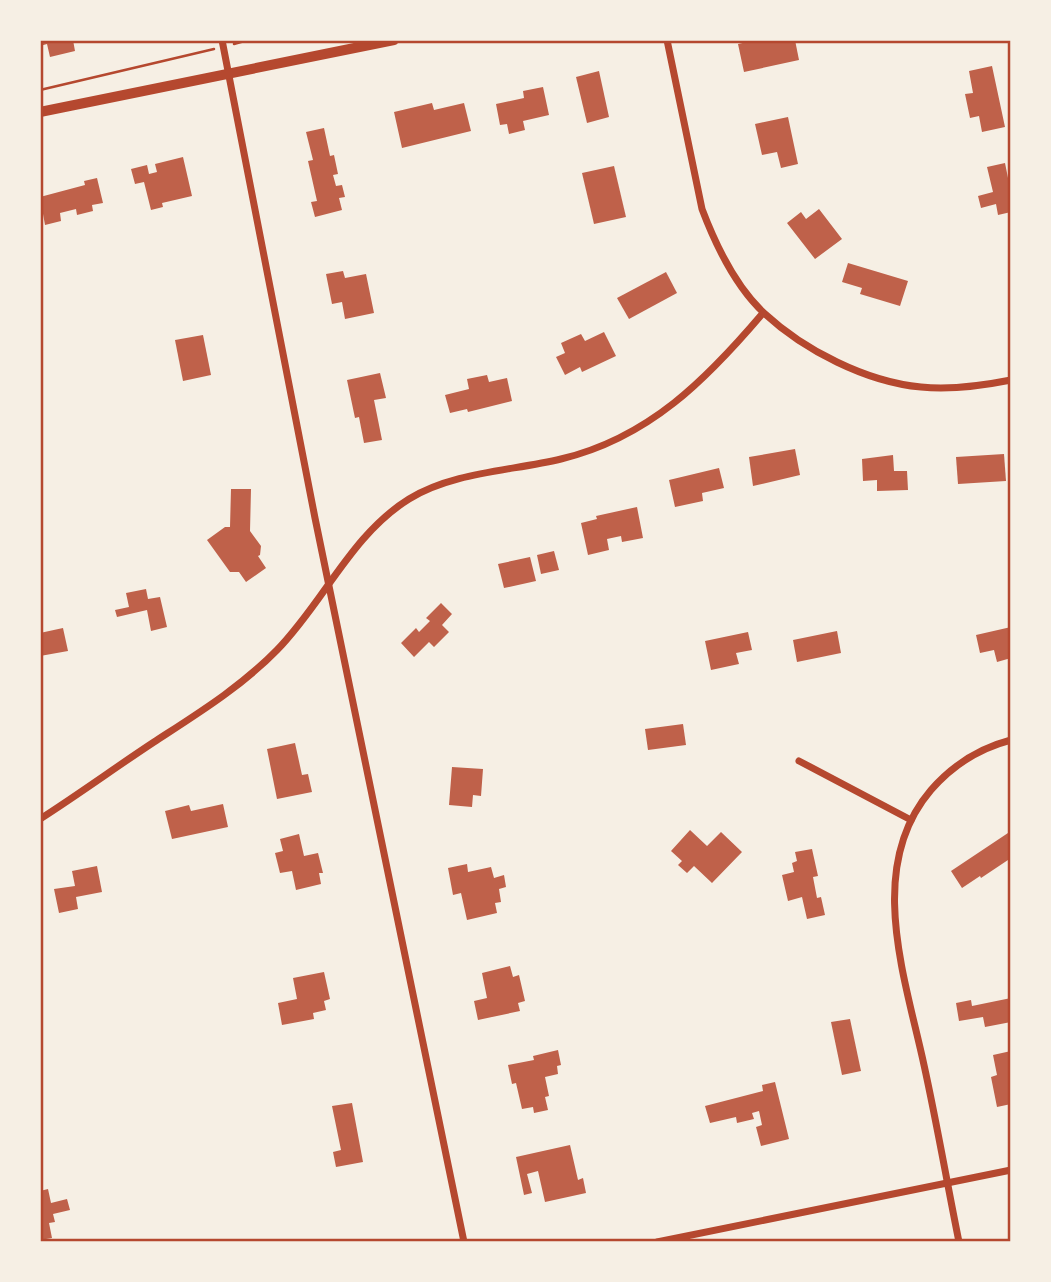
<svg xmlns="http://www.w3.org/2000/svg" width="1051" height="1282" viewBox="0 0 1051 1282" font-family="Barlow,sans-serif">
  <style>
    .building { fill: #bf614a }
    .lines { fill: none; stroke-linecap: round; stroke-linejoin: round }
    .path { stroke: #b5482f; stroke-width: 2.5 }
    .minor { stroke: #b5482f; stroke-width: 7 }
    .tertiary { stroke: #b5482f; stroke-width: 10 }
    .neatline { fill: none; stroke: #b5482f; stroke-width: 2.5 }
  </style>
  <rect width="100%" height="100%" fill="#f6efe4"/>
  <!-- building -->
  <g class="building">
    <polygon points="40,40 73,40 75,51 50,57 47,44 40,46"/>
    <polygon points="756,40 795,40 799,60 744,72 738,44"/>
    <polygon points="992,66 1005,127 982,132 979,116 970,118 965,94 973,93 969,71"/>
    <polygon points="599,71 609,117 587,123 576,77"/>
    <polygon points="543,87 549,115 523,121 525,130 509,134 507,124 500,125 496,104 524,98 523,91"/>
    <polygon points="432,103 434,110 464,103 471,131 402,148 394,112"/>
    <polygon points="788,117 798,164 781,168 777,152 762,155 755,124"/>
    <polygon points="324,128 330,156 334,155 338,174 333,175 336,186 342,185 345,197 339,198 342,210 315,217 311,202 317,201 308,161 313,160 306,132"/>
    <polygon points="183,157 192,196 162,203 163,207 151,210 144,182 135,184 131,169 147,165 149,174 157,172 155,164"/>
    <polygon points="1005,163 1008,178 1011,178 1011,212 998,215 996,204 981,208 978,196 993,192 987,167"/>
    <polygon points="614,166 626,217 594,224 582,173"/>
    <polygon points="97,178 103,203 92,205 93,211 77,215 76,209 60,213 61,221 45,225 40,197 85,185 84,181"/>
    <polygon points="819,209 842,239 815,259 787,223 801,212 806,219"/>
    <polygon points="848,263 908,281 900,306 860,294 862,288 842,282"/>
    <polygon points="343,271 345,278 366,274 374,313 345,319 342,302 332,304 326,274"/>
    <polygon points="666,272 677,293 629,319 617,298"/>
    <polygon points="604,332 616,356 582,372 580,367 565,375 556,357 565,353 561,343 581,334 585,341"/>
    <polygon points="203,335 211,375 183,381 175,340"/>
    <polygon points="380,373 386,398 374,400 382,440 364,443 359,417 355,418 347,380"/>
    <polygon points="487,375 489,382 507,378 512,401 468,412 467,409 450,413 445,395 469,389 467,379"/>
    <polygon points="795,449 800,475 753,486 749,457"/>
    <polygon points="1004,454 1006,481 958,484 956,457"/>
    <polygon points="893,455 894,471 907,471 908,490 877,491 877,480 863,481 862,459"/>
    <polygon points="719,468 724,488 702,493 703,501 675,507 669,480"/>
    <polygon points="231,489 251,489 250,531 261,546 260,555 258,556 266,568 246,582 239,572 230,572 207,540 225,527 230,527"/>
    <polygon points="637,507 643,538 622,542 621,536 607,539 609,550 588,555 581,523 597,519 596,516"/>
    <polygon points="554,551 559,570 541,574 537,555"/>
    <polygon points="530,557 536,581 504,588 498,564"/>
    <polygon points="146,589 148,599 160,597 167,627 151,631 147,610 117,617 115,610 129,607 126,593"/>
    <polygon points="441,603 452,614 442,625 449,632 434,647 429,642 414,657 401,643 416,628 419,632 430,621 426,618"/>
    <polygon points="1011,627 1011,658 997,662 994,650 980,653 976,635"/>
    <polygon points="63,628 68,651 40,656 40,633"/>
    <polygon points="837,631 841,653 797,662 793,640"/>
    <polygon points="748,632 752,650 736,653 739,664 711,670 705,641"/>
    <polygon points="683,724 686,745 648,750 645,729"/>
    <polygon points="295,743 302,775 308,774 312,792 277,799 267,749"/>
    <polygon points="452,767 483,769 481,796 473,795 472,807 449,805"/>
    <polygon points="223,804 228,827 172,839 165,811 189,805 191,811"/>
    <polygon points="690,830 707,846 721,832 742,852 712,883 694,866 687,873 678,865 682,861 671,851"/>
    <polygon points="1011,831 1011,858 981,878 980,876 962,888 951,871"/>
    <polygon points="299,834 304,856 318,853 323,873 319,873 321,884 296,890 292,871 280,873 275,853 283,851 280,839"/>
    <polygon points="812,849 818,876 813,877 817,898 821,897 825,915 807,919 802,897 788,901 782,875 794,872 792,863 797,861 795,852"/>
    <polygon points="467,864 468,872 491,867 494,878 504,875 506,887 499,889 501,902 495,903 497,913 467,920 461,893 453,895 448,868"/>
    <polygon points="97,866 102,892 76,897 78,909 59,913 54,889 75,886 72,871"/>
    <polygon points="510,966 513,977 519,975 525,1001 518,1003 520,1011 478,1020 474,1001 487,998 482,973"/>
    <polygon points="324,972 330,999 324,1001 326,1010 313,1013 314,1019 282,1025 278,1003 297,999 293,978"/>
    <polygon points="1011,998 1011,1022 985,1027 983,1017 959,1021 956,1003 971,1000 972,1006"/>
    <polygon points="850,1019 861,1071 842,1075 831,1022"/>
    <polygon points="558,1050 561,1065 557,1066 558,1074 545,1077 549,1096 545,1097 548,1110 534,1113 533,1107 522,1109 516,1083 512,1084 508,1065 534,1060 533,1056"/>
    <polygon points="1011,1051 1011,1104 997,1107 991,1077 997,1075 993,1055"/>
    <polygon points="775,1082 789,1139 761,1146 756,1127 762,1125 759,1111 752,1113 754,1119 737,1123 736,1117 710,1123 705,1106 763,1091 762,1085"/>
    <polygon points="352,1103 363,1162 336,1167 333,1152 341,1150 332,1106"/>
    <polygon points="570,1145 578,1180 583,1178 586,1193 545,1202 538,1171 527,1174 532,1193 524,1195 516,1157"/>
    <polygon points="48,1189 51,1203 67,1199 70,1210 53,1214 55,1222 49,1223 52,1238 40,1240 40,1191"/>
  </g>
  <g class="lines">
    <!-- path -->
    <g class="path">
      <polyline points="234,44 248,40"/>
      <polyline points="40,90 214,49"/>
    </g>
    <!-- minor -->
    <g class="minor">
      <polyline points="222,40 315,518 464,1242"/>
      <path d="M667 40 702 209C716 246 735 286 764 313 804 350 866 382 921 387 951 390 981 386 1011 380"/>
      <polyline points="799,761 911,820"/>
      <path d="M40 819C79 794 116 767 154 742 197 714 241 687 277 650 324 602 351 535 409 499 453 472 511 471 561 459 649 438 707 379 763 313"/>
      <polyline points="657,1242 1011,1170"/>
      <path d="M959 1242C947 1183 937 1124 924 1065 905 977 865 867 931 790 952 766 980 748 1011 740"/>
    </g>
    <!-- tertiary -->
    <polyline class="tertiary" points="40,112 394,40"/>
  </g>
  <!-- border -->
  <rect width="1051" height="1282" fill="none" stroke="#f6efe4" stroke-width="84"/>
  <rect x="42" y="42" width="967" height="1198" class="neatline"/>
</svg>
